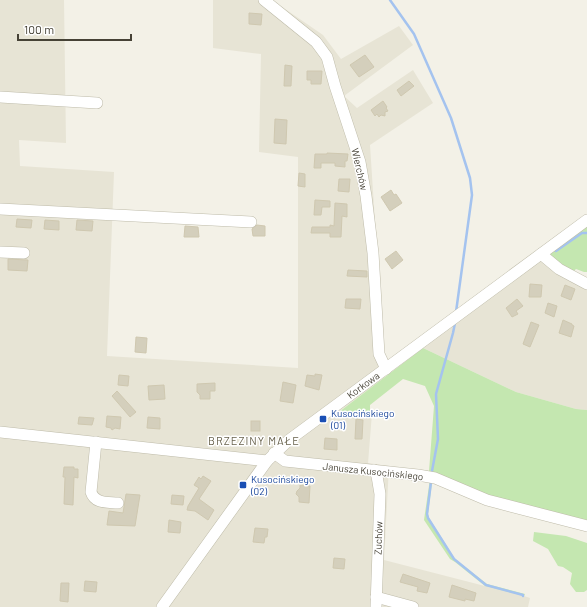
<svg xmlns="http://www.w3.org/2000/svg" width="587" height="607" viewBox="0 0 587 607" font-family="Barlow,sans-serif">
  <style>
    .residential { fill: #e7e4d5 }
    .green { fill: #c4e7b0 }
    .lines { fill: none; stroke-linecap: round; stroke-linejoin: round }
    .stream { stroke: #a4c3ef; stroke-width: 2.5 }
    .building { fill: #d4cfbc; stroke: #cfc8b0 }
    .minor-casing { stroke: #bebba9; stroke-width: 12 }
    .minor { stroke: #fff; stroke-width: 11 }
    .transit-dot { fill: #1a4fb4; stroke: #fff; stroke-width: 1.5 }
    .labels { text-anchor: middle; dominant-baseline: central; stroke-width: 3; stroke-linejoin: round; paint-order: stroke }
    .street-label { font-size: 10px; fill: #464236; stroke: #fff }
    .transit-label { font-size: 10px; fill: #164399; stroke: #fff; text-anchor: start }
    .neighbourhood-label { font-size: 11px; letter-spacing: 1px; fill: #68624d; stroke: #fff }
  </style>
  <rect width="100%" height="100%" fill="#f3f1e7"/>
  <!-- residential -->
  <g class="residential">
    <polygon points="0,0 64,0 66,143 19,140 20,166 114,172 107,356 298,368 298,157 259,152 261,54 213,48 213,0 272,0 323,35 341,59 399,26 413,45 344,96 357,108 413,70 433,103 370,145 385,377 340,411 372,413 368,463 389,466 384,560 524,596 530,598 528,607 0,607"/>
    <polygon points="540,258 587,286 587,410 576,409 516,392 421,347"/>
  </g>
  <!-- green -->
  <g class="green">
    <polygon points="587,225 587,272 584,272 576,269 574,271 571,271 547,254"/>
    <polygon points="423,348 516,392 576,409 587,410 587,524 532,511 423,472 422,470 429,471 434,406 425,386 403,379 370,405 370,413 339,412"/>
    <polygon points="430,479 450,487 432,483 428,514 429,518 455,559 487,584 525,594 524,596 485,586 455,562 450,559 424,520"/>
    <polygon points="534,532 566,536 587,543 587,590 584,592 576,592 570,584 572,573 563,567 558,566 548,549 533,541"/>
  </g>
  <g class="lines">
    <!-- stream -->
    <g class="stream">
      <polyline points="390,0 414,34 451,118 470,178 472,195 456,312"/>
      <polyline points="556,251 582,233 587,233"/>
      <polyline points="432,471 438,439 436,394 453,333 455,323"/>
      <polyline points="431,482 427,514 428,518 454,559 486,585 523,595 523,596"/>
    </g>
  </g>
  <!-- building -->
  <g class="building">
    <polygon points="249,13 262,14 261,25 249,24"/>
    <polygon points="365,55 374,67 359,77 350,65"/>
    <polygon points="285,65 292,66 291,86 284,86"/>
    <polygon points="307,71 322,71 321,84 311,84 311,80 307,80"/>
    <polygon points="409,81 414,86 401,96 397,90"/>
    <polygon points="383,101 387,107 386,108 388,111 385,112 385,116 381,115 379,117 377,114 375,116 371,110"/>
    <polygon points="275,119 287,120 286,144 274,143"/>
    <polygon points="327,153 348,154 347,161 345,161 345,167 335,166 335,163 321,163 321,168 314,168 315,154 327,154"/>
    <polygon points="299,173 305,174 305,187 298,186"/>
    <polygon points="339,179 350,179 349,192 338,191"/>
    <polygon points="391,190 394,195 396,194 402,203 390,211 381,197"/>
    <polygon points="315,200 330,201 330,207 322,207 321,215 314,215"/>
    <polygon points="335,203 347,204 347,217 342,216 341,237 330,237 330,233 311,233 312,227 330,227 330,225 334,226"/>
    <polygon points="17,219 32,220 31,228 16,227"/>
    <polygon points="45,220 59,221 59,230 44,229"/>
    <polygon points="77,220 93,221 92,231 76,230"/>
    <polygon points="257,225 265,226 265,236 253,236 252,229"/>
    <polygon points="185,226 198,227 199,237 184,237"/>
    <polygon points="396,251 403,260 392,269 385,259"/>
    <polygon points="8,259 28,260 27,271 8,270"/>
    <polygon points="348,270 367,271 367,277 347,276"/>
    <polygon points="530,284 542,285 541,297 529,297"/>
    <polygon points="565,285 575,289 571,300 561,296"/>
    <polygon points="346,299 361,299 360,309 345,308"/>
    <polygon points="517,299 523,306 516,311 518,314 512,317 506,308"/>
    <polygon points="548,303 557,306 554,317 545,313"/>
    <polygon points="563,320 572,324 572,325 574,326 571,337 559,333"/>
    <polygon points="531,322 539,325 530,347 523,344"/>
    <polygon points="136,337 147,338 146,353 135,352"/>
    <polygon points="315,374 322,375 319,390 305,386 307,375 315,376"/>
    <polygon points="119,375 129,376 128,386 118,385"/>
    <polygon points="283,382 296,385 293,403 280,401"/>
    <polygon points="215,383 215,391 210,391 210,399 200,399 200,395 197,392 197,384"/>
    <polygon points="164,385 165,399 149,400 148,386"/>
    <polygon points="117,391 136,412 130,417 112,396"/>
    <polygon points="107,416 121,417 120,429 115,428 112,430 111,428 106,427"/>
    <polygon points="79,417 94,418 92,425 78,424"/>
    <polygon points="148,417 160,418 160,429 147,428"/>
    <polygon points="356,419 363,420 362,439 355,439"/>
    <rect x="251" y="421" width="9" height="10"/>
    <polygon points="325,438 337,439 337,450 324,449"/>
    <polygon points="64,467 74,467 74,469 78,469 78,478 74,477 73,505 64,504 65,477 63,477"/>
    <polygon points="203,476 211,481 199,499 214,510 208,520 195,511 187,510 188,506 199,488 194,485 199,477 201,479"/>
    <polygon points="300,485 310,486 309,503 299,502 299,497 296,494 297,491 300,488"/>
    <polygon points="126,494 140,495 135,526 107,525 109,511 123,513"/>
    <polygon points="172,495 184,496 183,505 171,504"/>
    <polygon points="169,520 181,522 180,533 168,532"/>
    <polygon points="255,528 268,529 267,537 265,537 264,543 253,542"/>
    <polygon points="334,558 345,559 344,569 333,568"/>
    <polygon points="403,574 430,583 427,593 417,591 418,587 400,582"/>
    <polygon points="85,581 97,582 96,592 84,591"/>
    <polygon points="61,583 69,583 68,602 60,601"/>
    <polygon points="452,585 476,593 474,601 465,599 465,601 449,597"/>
  </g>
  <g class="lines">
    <defs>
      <g id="minor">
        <polyline points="264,0 316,42 327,57 335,86 360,162 366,196 373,253 379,354 386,369"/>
        <polyline points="0,97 97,103"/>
        <polyline points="0,209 251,222"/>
        <polyline points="0,252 24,253"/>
        <polyline points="541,254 559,269 587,284"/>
        <polyline points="0,432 267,461"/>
        <path d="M96 442 91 492C95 504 107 502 118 503"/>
        <polyline points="274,453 285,461 418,475 435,478 487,500 587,526"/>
        <polyline points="374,470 377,476 380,494 376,607"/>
        <polyline points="376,597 413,607"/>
        <polyline points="162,607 267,461 289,440 587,220"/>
      </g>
    </defs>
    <!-- minor casing -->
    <use href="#minor" class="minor-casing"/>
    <!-- minor -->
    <use href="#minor" class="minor"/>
  </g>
  <!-- markers -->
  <g class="transit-dot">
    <rect x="319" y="415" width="8" height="8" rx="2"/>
    <rect x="239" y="481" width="8" height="8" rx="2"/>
  </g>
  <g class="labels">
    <!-- street labels -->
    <g class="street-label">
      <text transform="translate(360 169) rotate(77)">Wierchów</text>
      <text transform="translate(363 385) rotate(-36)">Korkowa</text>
      <text transform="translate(373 471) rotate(6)">Janusza Kusocińskiego</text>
      <text transform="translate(378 538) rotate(-88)">Zuchów</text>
    </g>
    <!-- transit labels -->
    <g class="transit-label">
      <text x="331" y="413">Kusocińskiego<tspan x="331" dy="12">(01)</tspan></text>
      <text x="251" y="479">Kusocińskiego<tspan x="251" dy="12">(02)</tspan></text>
    </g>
    <!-- neighbourhood labels -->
    <g class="neighbourhood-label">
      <text x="254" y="440">BRZEZINY MAŁE</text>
    </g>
  </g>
  <!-- scale -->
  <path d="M18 34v6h113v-6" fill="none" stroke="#464236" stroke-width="2"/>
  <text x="24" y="34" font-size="12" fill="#464236" stroke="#ffffff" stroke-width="3" paint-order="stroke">100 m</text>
</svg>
